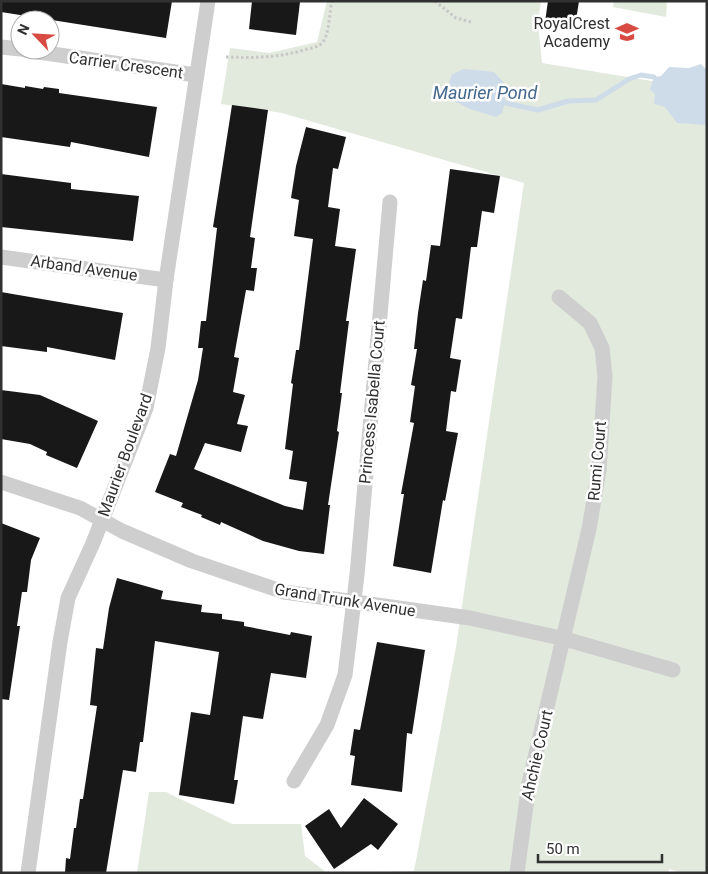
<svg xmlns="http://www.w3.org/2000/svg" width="708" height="874" viewBox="0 0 708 874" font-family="Roboto,sans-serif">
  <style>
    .green { fill: #e2e9dd }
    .water { fill: #cedcea }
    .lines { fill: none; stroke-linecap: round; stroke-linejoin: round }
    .stream { stroke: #cedcea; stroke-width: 5 }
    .building { fill: #181818 }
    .path { stroke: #c8c8c8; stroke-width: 3; stroke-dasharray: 2.5 2.5; stroke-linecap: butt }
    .street { stroke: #cecece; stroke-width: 15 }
    .labels { text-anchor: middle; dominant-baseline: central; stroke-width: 5; stroke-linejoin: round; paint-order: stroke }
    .poi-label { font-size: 16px; fill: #313131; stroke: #fff; text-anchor: end }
    .street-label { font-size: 16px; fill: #313131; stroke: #fff }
    .water-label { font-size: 18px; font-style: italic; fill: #44678d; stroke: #fff }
  </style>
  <rect width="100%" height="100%" fill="#fff"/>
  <!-- green -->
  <g class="green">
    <polygon points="327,1 541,1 538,23 542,63 707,90 707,873 683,873 669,869 668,873 338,873 414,871 456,647 524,183 282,113 221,104 230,48 269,53 317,42"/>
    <polygon points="614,1 667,1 666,17 613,7"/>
    <polygon points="149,792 166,792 232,824 301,824 305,856 327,873 137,873"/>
  </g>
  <!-- water -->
  <g class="water">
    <polygon points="701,64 706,69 707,125 677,123 665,107 654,104 655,94 650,89 654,77 661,76 669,67 689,68"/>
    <polygon points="464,69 494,72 504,83 505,103 502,113 496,117 470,109 452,100 449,83 452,74"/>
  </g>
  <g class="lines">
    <!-- stream -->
    <polyline class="stream" points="505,103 538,110 568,101 596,100 629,79 641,75 654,77"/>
  </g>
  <!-- building -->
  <g class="building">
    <polygon points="1,1 172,1 166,38 1,12"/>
    <polygon points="252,1 300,2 296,35 249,29"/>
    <polygon points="548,1 579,1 575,27 545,22"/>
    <polygon points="1,84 25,88 25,86 43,89 44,87 59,89 59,93 157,107 149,157 71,142 70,147 1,137"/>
    <polygon points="232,105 268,110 250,237 255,238 251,268 257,268 254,291 246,290 234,357 239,358 233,392 245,395 237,424 248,426 241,452 205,443 194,469 285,506 303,510 307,482 289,479 293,451 285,449 293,384 291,383 296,350 299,350 313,239 294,236 299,200 291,198 296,166 306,127 346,137 338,169 333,168 328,207 340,209 335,246 356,249 346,321 349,321 340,393 342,393 337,431 339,432 328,505 330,505 324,554 299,551 263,541 221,522 220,525 201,517 202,515 181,507 183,503 155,492 170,454 176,456 198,380 203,348 198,348 201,321 206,321 217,228 213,227"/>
    <polygon points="450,169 500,176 494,213 482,211 477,247 471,247 462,319 456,318 450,358 461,360 456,392 451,391 446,431 458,433 445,501 443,500 431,573 393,566 404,494 401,494 414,423 410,422 415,386 411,385 417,349 414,349 418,313 423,280 426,281 431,245 440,246"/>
    <polygon points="1,174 71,183 71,189 139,196 133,241 1,227"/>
    <polygon points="1,292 123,313 115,360 47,347 47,352 1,346"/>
    <polygon points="1,390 40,395 98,421 77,468 46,455 47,452 30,444 1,439"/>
    <polygon points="1,523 40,538 31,560 27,592 22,592 17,626 20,626 9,700 1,699"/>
    <polygon points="117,578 163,591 161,599 202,605 201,612 222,614 222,619 244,622 244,626 290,635 291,632 312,636 306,678 271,673 263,719 243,716 234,780 238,780 234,804 179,795 191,712 210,715 219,652 155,641 143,742 140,742 136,772 123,770 106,873 65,873 66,858 70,859 74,828 76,828 80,799 83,799 97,706 90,705 96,648 103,649 109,608"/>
    <polygon points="377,642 425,650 412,734 407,733 402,792 351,785 355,756 350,755 354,729 360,730"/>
    <polygon points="364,798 398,824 378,850 371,844 334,869 305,826 329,809 341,828"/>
  </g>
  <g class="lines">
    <!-- path -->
    <g class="path">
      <polyline points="435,1 456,18 471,22"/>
      <path d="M226 57C253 58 277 58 304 50 310 48 317 48 322 43 330 34 329 13 332 1"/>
    </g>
    <!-- street -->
    <g class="street">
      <polyline points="1,47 20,49"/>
      <polyline points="25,50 196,75"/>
      <polyline points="1,257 166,280"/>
      <polyline points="1,482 80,508 122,531 192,561 284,592 470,618 565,639 673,670"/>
      <polyline points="294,781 327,725 345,675 357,575 390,202"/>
      <polyline points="28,873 60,642 68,598 93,543 146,408 158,348 166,280 208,1"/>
      <polyline points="517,873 529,783 589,529 599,470 605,376 602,348 590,323 559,297"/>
    </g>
  </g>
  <!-- icons -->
  <defs>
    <symbol id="school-bare" viewBox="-9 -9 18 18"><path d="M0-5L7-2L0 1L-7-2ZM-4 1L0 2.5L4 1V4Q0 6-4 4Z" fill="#d84b42" stroke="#fff" stroke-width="2.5" paint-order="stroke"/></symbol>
  </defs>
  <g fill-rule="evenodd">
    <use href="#school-bare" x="611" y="16" width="32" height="32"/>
  </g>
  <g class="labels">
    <!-- poi labels -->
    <g class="poi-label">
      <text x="610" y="23">RoyalCrest<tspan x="610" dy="18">Academy</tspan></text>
    </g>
    <!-- street labels -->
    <g class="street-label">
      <text transform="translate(126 65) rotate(8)">Carrier Crescent</text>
      <text transform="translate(84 268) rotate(8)">Arband Avenue</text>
      <text transform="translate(372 402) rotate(-85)">Princess Isabella Court</text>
      <text transform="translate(125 455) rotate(-70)">Maurier Boulevard</text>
      <text transform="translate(597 461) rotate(-85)">Rumi Court</text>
      <text transform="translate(345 600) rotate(9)">Grand Trunk Avenue</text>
      <text transform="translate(537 755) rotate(-77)">Ahchie Court</text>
    </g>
    <!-- water labels -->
    <g class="water-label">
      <text x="485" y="92">Maurier Pond</text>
    </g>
  </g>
  <!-- border -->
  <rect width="708" height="874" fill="none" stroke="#313131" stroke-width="5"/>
  <!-- north arrow -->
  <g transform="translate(35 35) rotate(295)"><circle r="24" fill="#ffffff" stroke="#adadad"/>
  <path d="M0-4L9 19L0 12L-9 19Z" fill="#d84b42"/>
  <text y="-8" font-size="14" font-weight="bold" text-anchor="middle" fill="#313131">N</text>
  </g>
  <!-- scale -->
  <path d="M538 854v8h124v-8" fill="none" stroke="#313131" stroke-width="2.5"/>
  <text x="546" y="854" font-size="15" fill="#313131" stroke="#ffffff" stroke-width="4" paint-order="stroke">50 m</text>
</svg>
